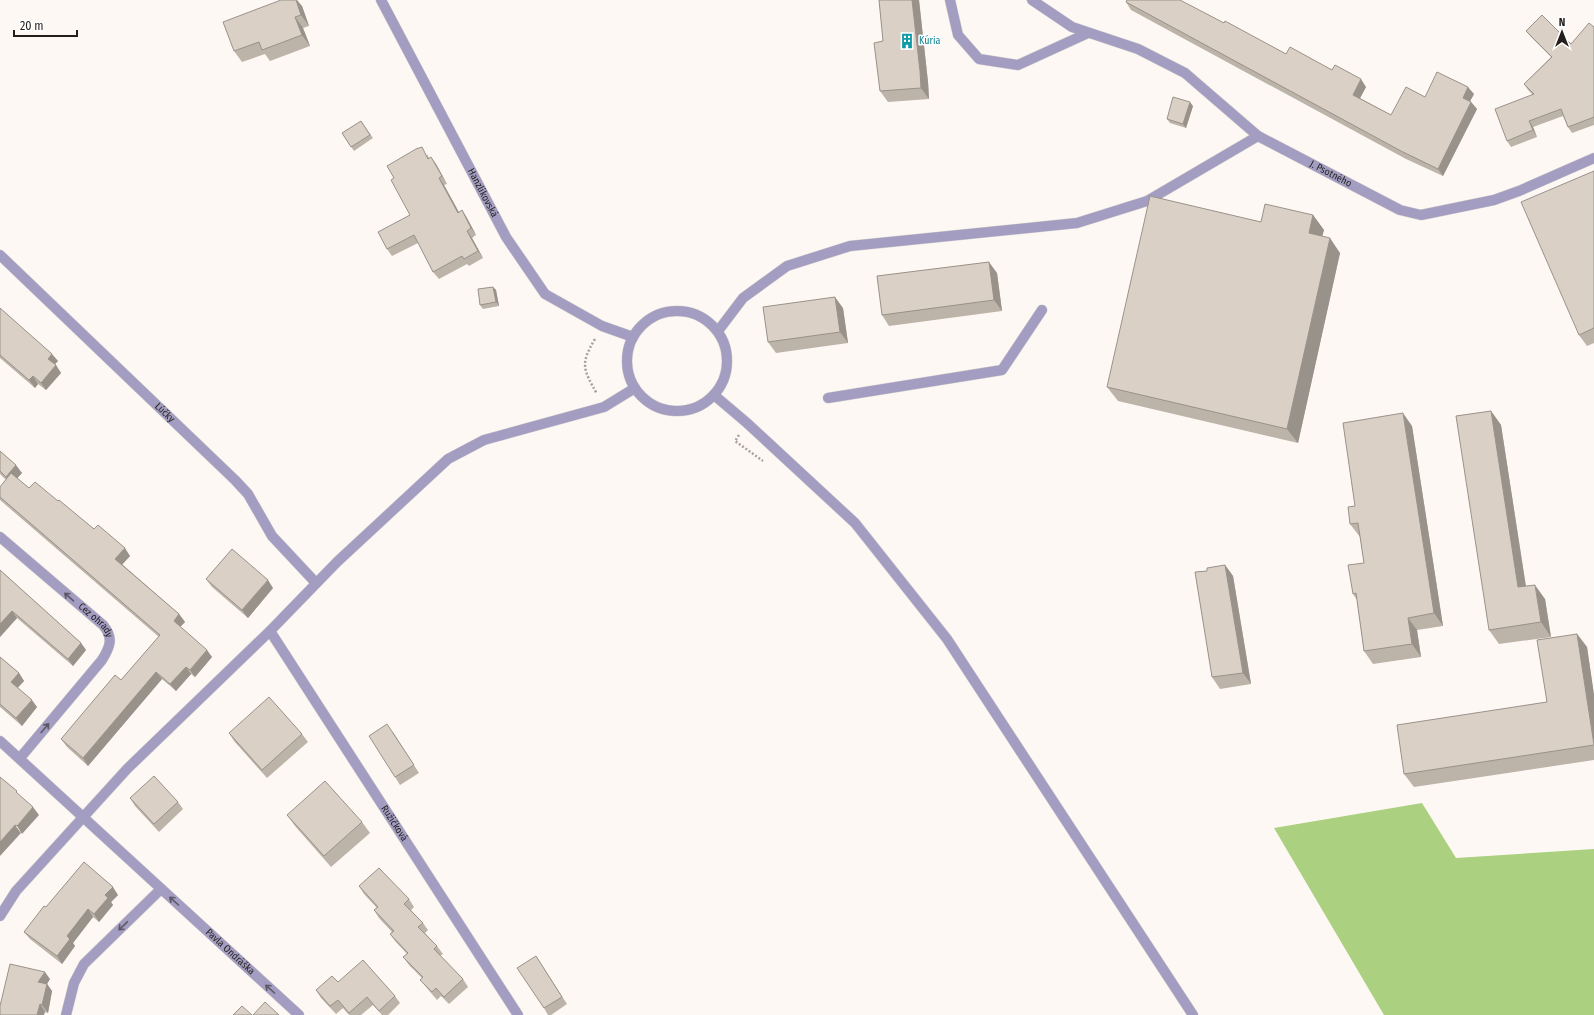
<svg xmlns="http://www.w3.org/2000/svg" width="1594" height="1015" viewBox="0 0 1594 1015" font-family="'Fira Sans Condensed',sans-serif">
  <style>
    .forest { fill: #abd080 }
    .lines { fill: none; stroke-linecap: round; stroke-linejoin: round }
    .minor-casing { stroke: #dbd5d2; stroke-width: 11 }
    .path { stroke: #a7a19e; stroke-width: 2.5; stroke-dasharray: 2 2; stroke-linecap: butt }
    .minor { stroke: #a39ec1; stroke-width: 10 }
    .wall { fill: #bcb3a9 }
    .shaded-wall { fill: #99928a }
    .building { fill: #dbd0c5; stroke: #99928a }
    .oneway { stroke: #5d5866 }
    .labels { text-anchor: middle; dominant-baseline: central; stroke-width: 3; stroke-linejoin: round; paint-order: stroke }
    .culture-label { font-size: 10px; fill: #0d838f; stroke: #fff; text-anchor: start }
    .street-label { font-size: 10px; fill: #241f1c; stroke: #fff }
  </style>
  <rect width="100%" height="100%" fill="#fef8f5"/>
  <!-- forest -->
  <polygon class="forest" points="1422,803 1456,858 1594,849 1594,1015 1384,1015 1274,828"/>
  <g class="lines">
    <defs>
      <g id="minor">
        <path id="s1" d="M381 0 506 237 545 294 602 326 633 337"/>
        <polyline points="950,0 958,35 979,59 1018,65 1088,33"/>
        <path id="s2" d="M1032 0 1072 27 1138 49 1185 73 1258 136 1400 210 1421 215 1494 200 1519 191 1594 158"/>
        <path id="s3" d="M0 255 235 480 248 494 272 536 316 583"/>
        <circle cx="677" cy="361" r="50"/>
        <polyline points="718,331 743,298 787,266 850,246 1077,223 1147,201 1258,136"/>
        <polyline points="714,395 747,423 855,523 947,639 1193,1015"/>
        <polyline points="828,398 1002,370 1042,310"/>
        <path id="s4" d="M0 537 103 625C114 638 110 647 102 660L20 758"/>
        <path id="s5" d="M270 631 518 1015"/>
        <path id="s6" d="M0 741 299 1015"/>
        <polyline points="0,916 16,891 127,769 270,631 337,562 448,459 484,440 604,407 635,388"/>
        <polyline points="66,1015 74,983 84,964 161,889"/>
      </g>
    </defs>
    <!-- minor casing -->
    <use href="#minor" class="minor-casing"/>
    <!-- path -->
    <g class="path">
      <path d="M595 339C580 364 583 369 597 394"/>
      <polyline points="739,435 735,441 763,461"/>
    </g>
    <!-- minor -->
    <use href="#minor" class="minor"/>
  </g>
  <!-- wall -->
  <g class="wall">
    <polygon points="879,0 919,0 928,82 929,99 888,102 880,91 883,41"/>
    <polygon points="1126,2 1224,23 1286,54 1332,70 1366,87 1360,98 1391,115 1425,97 1474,94 1470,101 1471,102 1477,109 1443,176 1406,159 1131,10"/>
    <polygon points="302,6 309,26 303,28 310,46 270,61 265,54 242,62 234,51"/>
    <polygon points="1594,27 1594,125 1572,133 1568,127 1563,116 1533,127 1537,137 1511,147 1507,141 1532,94 1528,90 1524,84 1551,57 1531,37 1526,31 1571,44"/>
    <polygon points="1193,106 1186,128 1170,123 1167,119"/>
    <polygon points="361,121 373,138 354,151 342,133"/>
    <polygon points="427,154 429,158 436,164 447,184 444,185 459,212 462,210 467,218 476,235 472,238 483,258 469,266 467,264 439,279 433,272 418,243 392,256 387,249 410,215"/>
    <polygon points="1594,171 1594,343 1587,346 1579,335"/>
    <polygon points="1313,215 1324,230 1322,236 1340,253 1298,443 1118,401 1107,387 1261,222"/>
    <polygon points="997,273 1002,311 889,326 882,315"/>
    <polygon points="493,287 496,290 499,306 483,309 480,305"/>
    <polygon points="0,308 58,361 55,364 61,373 46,390 38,384 35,388 0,358"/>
    <polygon points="843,308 848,343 776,353 768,342"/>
    <polygon points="1491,411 1501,425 1526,586 1545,599 1551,637 1499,644 1489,630"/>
    <polygon points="1412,426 1443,626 1417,630 1421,657 1373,664 1364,651 1357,600 1353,594 1364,563 1360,537 1350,524 1355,506"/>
    <polygon points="0,451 22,473 17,478 29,488 58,501 94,529 130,556 122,564 179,614 185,622 180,627 212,657 195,677 191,674 176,691 162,679 88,766 67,747 61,739 121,680 159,637 0,500 0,487 6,480 0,474"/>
    <polygon points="1225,565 1233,576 1251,684 1220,689 1212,677 1207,571"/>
    <polygon points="0,570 81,643 86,650 73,666 17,618 0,637"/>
    <polygon points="206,579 273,588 248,618 212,587"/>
    <polygon points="1577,634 1587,647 1594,695 1594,760 1414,787 1404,774 1547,702"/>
    <polygon points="0,657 19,673 24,681 18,688 37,707 22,726 0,707"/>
    <polygon points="393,732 419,773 400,785 395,777"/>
    <polygon points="229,733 302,734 308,742 267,778 234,741"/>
    <polygon points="130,798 178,802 183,809 159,832 135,806"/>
    <polygon points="287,815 362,822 370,833 331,867 295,826"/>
    <polygon points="359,886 409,899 414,907 411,910 423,923 428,930 425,933 437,946 443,954 440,956 463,979 468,987 449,1004 441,996 437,1000 426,987 420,980 422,978 409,965 403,957 407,954 395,941 390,934 392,932 379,918 374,910 377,908 364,894"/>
    <polygon points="118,895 111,902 113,905 99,922 93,917 73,943 75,946 62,964 30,939 24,932 46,907"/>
    <polygon points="536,956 567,1004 551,1015 548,1015 544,1008"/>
    <polygon points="50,979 47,984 52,991 48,1013 45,1012 0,1015"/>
    <polygon points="338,982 395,996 400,1003 388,1015 382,1015 373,1005 361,1015 349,1015 343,1008 336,1014 321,998 316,990"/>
  </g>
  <!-- shaded-wall -->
  <g class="shaded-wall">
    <polygon points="296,0 297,0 302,6 309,26 301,15"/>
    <polygon points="912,0 919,0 928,82 929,99 921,88"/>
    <polygon points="295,17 303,28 310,46 302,35"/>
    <polygon points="1361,79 1366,87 1358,102 1353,95"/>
    <polygon points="1468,87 1474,94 1468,105 1463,98"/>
    <polygon points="1190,102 1193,106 1186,128 1183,124"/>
    <polygon points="1471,102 1477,109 1443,176 1438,169"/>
    <polygon points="1529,121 1533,127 1537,137 1533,130"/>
    <polygon points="431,157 436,164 447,184 442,176"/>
    <polygon points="439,178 444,185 463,220 458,213"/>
    <polygon points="462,210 467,218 476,235 471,228"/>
    <polygon points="1313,215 1324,230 1319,248 1309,233"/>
    <polygon points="467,231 472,238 483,258 478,251"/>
    <polygon points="1330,238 1340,253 1298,443 1287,429"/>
    <polygon points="989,262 997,273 1002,311 994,300"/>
    <polygon points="493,287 496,290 499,306 496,302"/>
    <polygon points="835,297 843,308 848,343 840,332"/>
    <polygon points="52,354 58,361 53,366 48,359"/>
    <polygon points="56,365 61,373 46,390 41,383"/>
    <polygon points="33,376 38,384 35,388 29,380"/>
    <polygon points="1491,411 1501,425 1528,601 1518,587"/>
    <polygon points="1403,413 1412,426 1443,626 1434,613"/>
    <polygon points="16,465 22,473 12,484 6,477"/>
    <polygon points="125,548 130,556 121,566 115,559"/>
    <polygon points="1225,565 1233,576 1251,684 1243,673"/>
    <polygon points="268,580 273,588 248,618 242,610"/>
    <polygon points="1535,585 1545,599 1551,637 1541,622"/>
    <polygon points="12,611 17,618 0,637 0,624"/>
    <polygon points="179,614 185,622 179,628 174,621"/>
    <polygon points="1408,618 1417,630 1421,657 1412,644"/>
    <polygon points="1577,634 1587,647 1594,695 1594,743"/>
    <polygon points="81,643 86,650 73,666 68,659"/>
    <polygon points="207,650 212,657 195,677 190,670"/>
    <polygon points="186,667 191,674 176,691 170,684"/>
    <polygon points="156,672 162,679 88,766 83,758"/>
    <polygon points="19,673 24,681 16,689 11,682"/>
    <polygon points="32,700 37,707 22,726 16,718"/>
    <polygon points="33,807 39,815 22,834 17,826"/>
    <polygon points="15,825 21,833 0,856 0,842"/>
    <polygon points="113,887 118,895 111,902 113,905 99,922 94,914 105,895"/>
    <polygon points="88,909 93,917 73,943 75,946 62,964 57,956 67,936"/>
    <polygon points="45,972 50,979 47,984 52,991 48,1013 42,1005 38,982"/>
    <polygon points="40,1004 45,1012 44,1015 37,1015"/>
  </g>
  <!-- building -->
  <g class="building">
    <polygon points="281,0 296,0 301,15 295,17 302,35 262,50 259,42 234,51 223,22"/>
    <polygon points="879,0 912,0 920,71 921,88 880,91 874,43 883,41"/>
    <polygon points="1127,0 1180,0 1224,23 1225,21 1286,54 1290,47 1332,70 1335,65 1361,79 1353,95 1391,115 1406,87 1425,97 1437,72 1468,87 1463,98 1471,102 1438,169 1401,151 1126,2"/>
    <polygon points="1542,15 1571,44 1589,23 1594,27 1594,117 1568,127 1561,109 1529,121 1533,130 1507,141 1495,109 1534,94 1524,84 1552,57 1526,31"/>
    <polygon points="1173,97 1190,102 1183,124 1167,119"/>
    <polygon points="361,121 370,135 351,147 342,133"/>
    <polygon points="422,147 428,159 431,157 442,176 439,178 458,213 462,210 471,228 467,231 478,251 464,259 462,256 433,272 414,235 387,249 378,232 410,215 391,180 394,178 387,166 416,149"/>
    <polygon points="1594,171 1594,328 1579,335 1521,202"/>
    <polygon points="1150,196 1261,222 1265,204 1313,215 1309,233 1330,238 1287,429 1107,387"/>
    <polygon points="989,262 994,300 882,315 877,276"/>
    <polygon points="493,287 496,302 480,305 478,289"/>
    <polygon points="835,297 840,332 768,342 763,307"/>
    <polygon points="0,308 52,354 48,359 56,365 41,383 33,376 29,380 0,355"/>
    <polygon points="1491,411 1518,587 1535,585 1541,622 1489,630 1456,416"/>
    <polygon points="1403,413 1434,613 1408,618 1412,644 1364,651 1356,593 1353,594 1348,565 1364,563 1358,523 1350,524 1348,507 1355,506 1343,423"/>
    <polygon points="0,451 16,465 6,477 0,471"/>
    <polygon points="11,473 29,488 35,482 58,501 59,500 94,529 98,525 125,548 115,559 179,614 174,621 207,650 190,670 186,667 170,684 156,672 83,758 61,739 115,675 121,680 160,635 0,497 0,487"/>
    <polygon points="232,549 268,580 242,610 206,579"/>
    <polygon points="1225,565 1243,673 1212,677 1195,572 1207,571 1207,568"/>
    <polygon points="0,570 81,643 68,659 12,611 0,624"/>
    <polygon points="1577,634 1594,745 1404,774 1397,725 1547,702 1537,640"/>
    <polygon points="0,657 19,673 11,682 32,700 16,718 0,704"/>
    <polygon points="269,697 302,734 262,770 229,733"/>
    <polygon points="387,724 414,765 395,777 369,736"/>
    <polygon points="154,776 178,802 154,824 130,798"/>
    <polygon points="0,777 17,791 16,792 33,807 17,826 15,825 0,842"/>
    <polygon points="325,781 362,822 324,856 287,815"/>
    <polygon points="84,862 113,887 105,895 108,898 94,914 88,909 67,936 70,939 57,956 24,932 44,906 46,907"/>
    <polygon points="379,868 409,899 404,904 423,923 418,927 437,946 434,949 463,979 444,997 436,988 432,992 420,980 423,977 403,957 408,953 390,934 394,931 374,910 378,907 359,886"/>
    <polygon points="536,956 562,997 544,1008 517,968"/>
    <polygon points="363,960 395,996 379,1011 367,997 349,1013 338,1000 330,1006 316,990 332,976 338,982"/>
    <polygon points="10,964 45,972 38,982 47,984 42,1005 40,1004 37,1015 0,1015 0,1006"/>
    <polygon points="265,1002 279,1015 253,1015"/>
    <polygon points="242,1006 252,1015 233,1015"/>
  </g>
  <!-- one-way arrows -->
  <defs><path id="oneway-shaft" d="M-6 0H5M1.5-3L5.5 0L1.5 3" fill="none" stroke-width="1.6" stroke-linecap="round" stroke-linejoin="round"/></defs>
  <g class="oneway">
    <use href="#oneway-shaft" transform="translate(69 597) rotate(-139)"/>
    <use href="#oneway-shaft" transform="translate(45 728) rotate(-50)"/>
    <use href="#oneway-shaft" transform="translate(174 901) rotate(-138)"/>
    <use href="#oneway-shaft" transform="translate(123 926) rotate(136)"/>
    <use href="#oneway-shaft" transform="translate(270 989) rotate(-138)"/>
  </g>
  <!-- icons -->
  <defs>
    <symbol id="building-bare" viewBox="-9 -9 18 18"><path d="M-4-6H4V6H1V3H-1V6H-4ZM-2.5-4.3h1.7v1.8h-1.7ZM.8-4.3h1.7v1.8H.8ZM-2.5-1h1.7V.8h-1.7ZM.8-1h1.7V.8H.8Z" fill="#0f9aa8" stroke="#fff" stroke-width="2.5" paint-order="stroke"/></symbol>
  </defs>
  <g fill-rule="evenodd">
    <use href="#building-bare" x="896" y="30" width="22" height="22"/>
  </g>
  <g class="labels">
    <!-- culture labels -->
    <g class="culture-label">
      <text x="919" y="41">Kúria</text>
    </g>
    <!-- street labels -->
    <g class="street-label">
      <text stroke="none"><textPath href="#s2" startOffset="349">J. Psotného</textPath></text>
      <text stroke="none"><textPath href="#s1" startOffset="218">Hanzlíkovská</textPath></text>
      <text stroke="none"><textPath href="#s3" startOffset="228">Lúčky</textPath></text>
      <text stroke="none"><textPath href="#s4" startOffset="127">Cez ohrady</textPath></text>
      <text stroke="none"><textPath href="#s5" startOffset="229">Ružičková</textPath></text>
      <text stroke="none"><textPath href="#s6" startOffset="312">Pavla Ondráška</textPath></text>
    </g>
  </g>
  <!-- north arrow -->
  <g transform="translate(1562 32)" stroke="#ffffff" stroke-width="3" paint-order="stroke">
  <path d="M0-3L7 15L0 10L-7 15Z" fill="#241f1c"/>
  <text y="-6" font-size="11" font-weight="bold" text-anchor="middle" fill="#241f1c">N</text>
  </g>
  <!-- scale -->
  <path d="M14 30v6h63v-6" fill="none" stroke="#241f1c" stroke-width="2"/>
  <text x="20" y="30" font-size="12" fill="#241f1c" stroke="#ffffff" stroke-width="3" paint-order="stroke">20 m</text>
</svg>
